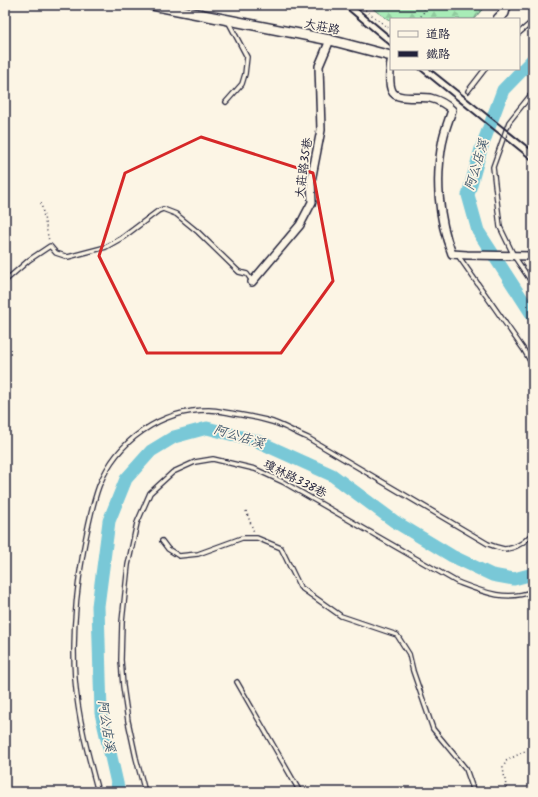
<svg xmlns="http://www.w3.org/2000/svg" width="538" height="797" viewBox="0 0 538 797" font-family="Kalam,'LXGW WenKai TC',sans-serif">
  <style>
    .forest { fill: url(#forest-firs); stroke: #658779 }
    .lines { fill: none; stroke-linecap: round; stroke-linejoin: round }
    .river { stroke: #79c8d7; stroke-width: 13 }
    .service-casing { stroke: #22223b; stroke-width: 6 }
    .minor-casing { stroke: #22223b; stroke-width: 10 }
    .tertiary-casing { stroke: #22223b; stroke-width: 12 }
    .path { stroke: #22223b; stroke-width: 1.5; stroke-dasharray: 1 3; stroke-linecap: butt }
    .service { stroke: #fcf5e5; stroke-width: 3.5 }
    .minor { stroke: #fcf5e5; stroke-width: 7 }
    .tertiary { stroke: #fcf5e5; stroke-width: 9 }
    .rail { stroke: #22223b; stroke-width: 2 }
    .marked { fill: none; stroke: #d62828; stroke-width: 3; stroke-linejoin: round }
    .labels { text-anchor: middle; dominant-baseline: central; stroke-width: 3.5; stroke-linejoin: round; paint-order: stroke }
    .street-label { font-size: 12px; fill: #22223b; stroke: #fcf5e5 }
    .water-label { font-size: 13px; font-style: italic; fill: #3c546a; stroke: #fcf5e5 }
  </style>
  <defs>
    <pattern id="forest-firs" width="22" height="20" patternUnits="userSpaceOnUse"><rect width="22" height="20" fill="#a8ecb7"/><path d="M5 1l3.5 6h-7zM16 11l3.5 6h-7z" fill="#90ca9e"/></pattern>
  </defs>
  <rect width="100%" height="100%" fill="#fcf5e5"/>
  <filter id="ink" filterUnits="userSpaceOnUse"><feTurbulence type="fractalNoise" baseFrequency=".025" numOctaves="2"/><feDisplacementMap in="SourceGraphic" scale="8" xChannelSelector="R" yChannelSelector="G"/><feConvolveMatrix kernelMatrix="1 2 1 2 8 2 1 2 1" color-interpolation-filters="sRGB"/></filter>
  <g filter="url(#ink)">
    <!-- forest -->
    <polygon class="forest" points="369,5 486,5 474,19 391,19 391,21 377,12"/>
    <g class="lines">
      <!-- river -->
      <g class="river">
        <polyline points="533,59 503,90 481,149 468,195 478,231 533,316"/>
        <polyline points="119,792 101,713 98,606 109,521 126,479 151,451 174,437 207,428 257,441 332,475 394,521 452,556 492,575 514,579 533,574"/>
      </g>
      <defs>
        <g id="service">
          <polyline points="519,33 533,21"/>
          <polyline points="468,91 485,69"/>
          <polyline points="533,92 509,122 493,167 500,227 514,256 533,284"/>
          <polyline points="226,102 242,84 245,74 247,57 228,21"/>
          <polyline points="457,254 524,350 533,366"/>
          <polyline points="5,281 29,260 50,246 56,253 68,257 106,247 122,238 158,211 163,209 176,214 198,232 239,272 247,274 252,281"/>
          <polyline points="162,541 168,549 179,556 198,554 242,538 257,538 281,548 300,587 341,616 397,635 409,654 413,671 433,729 466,769 474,792"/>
          <polyline points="237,682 300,792"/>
          <path d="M98 792C88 755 78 718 75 679 72 635 76 591 84 547 88 526 92 505 99 486 117 440 161 410 209 410 216 410 224 412 230 413 246 416 263 418 278 424 288 428 298 434 308 438L488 544C493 546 499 548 504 549 515 549 528 541 533 531"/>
          <path d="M145 792 136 758 128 721 123 686 121 660 122 622 128 565 137 523 150 493 173 472 195 462 213 459 255 469 283 482 457 582C483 592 506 602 533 591"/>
        </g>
        <g id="minor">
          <path d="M391 62C390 70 388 83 392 91 396 101 420 96 430 98 438 100 446 104 452 110 449 120 445 129 443 139 435 177 438 218 452 254L467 255 533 256"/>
          <polyline points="252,282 300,225 312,202 311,181 321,130 319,66 330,40"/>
        </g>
        <g id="tertiary">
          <polyline points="152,5 330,40 391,56"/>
          <polyline points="498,19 504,13 506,5"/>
        </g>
      </defs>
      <!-- service casing -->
      <use href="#service" class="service-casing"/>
      <!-- minor casing -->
      <use href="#minor" class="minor-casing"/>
      <!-- tertiary casing -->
      <use href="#tertiary" class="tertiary-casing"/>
      <!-- path -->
      <g class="path">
        <polyline points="359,5 391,30"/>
        <polyline points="418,19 423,14 425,5"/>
        <polyline points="41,203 49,241"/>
        <polyline points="246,511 254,532"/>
        <polyline points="507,792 503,768 506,761 525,751"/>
      </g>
      <!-- service -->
      <use href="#service" class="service"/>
      <!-- minor -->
      <use href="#minor" class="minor"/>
      <!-- tertiary -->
      <use href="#tertiary" class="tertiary"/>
      <!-- rail -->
      <g class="rail">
        <polyline points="342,5 391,46"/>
        <polyline points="353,5 391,37"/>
        <polyline points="419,69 533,161"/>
        <polyline points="430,69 533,151"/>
      </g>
    </g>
  </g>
  <!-- marked area -->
  <path class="marked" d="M201 137 313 173 333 281 281 353H147L99 256 125 173Z"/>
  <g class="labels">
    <!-- street labels -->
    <g class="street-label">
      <text transform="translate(322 27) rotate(12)">大莊路</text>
      <text transform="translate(304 168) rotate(-82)">大莊路35巷</text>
      <text transform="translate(295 479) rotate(27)">瓊林路338巷</text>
    </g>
    <!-- water labels -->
    <g class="water-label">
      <text transform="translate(477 165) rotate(-73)">阿公店溪</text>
      <text transform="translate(239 437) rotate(17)">阿公店溪</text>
      <text transform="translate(106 726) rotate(81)">阿公店溪</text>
    </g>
  </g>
  <!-- margin -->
  <rect width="538" height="797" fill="none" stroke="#fcf5e5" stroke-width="20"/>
  <rect x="10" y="10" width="518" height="777" fill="none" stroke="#22223b" stroke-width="1.5" filter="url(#ink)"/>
  <!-- legend -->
  <rect x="390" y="18" width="130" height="52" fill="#fcf5e5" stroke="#a5a1a1"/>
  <rect x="398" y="31" width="20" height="6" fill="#fcf5e5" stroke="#a5a1a1"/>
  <text x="426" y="38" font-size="12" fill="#22223b">道路</text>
  <rect x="398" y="51" width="20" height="6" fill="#22223b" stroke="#a5a1a1"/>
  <text x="426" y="58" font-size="12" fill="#22223b">鐵路</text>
</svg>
